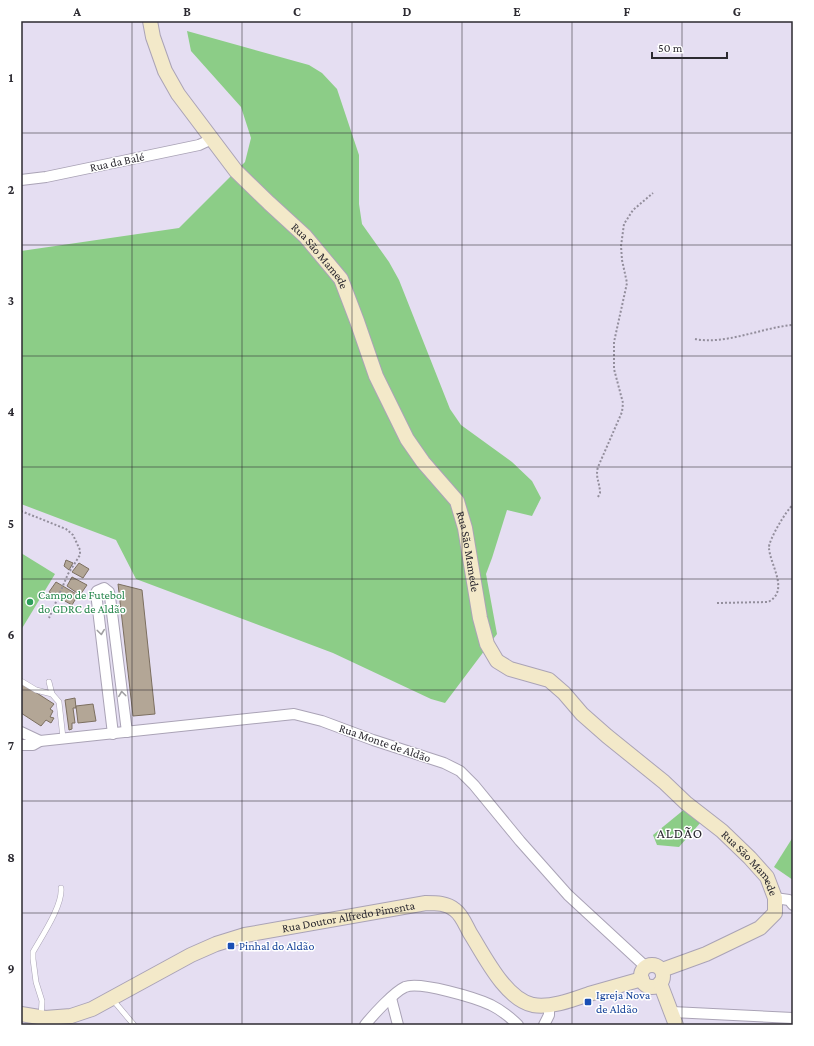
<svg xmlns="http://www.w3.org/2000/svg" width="814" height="1046" viewBox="0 0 814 1046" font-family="'Crimson Pro',serif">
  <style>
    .green { fill: #8ccd87 }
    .building { fill: #b3a696; stroke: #7c6f60 }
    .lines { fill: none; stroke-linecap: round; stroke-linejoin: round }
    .lane-casing { stroke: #aaa3b6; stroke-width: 6 }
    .street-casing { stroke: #aaa3b6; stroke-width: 12 }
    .secondary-casing { stroke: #aaa3b6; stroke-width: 16 }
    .path { stroke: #938e9c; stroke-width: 2; stroke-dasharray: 2 2; stroke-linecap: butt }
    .lane { stroke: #fff; stroke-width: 5 }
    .street { stroke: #fff; stroke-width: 10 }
    .secondary { stroke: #f3e9c9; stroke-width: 14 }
    .oneway { stroke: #a09fa2 }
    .grid { fill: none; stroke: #2c2a31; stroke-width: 1; stroke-opacity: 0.55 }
    .leisure-dot { fill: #2e9e5b; stroke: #fff; stroke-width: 1.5 }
    .transit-dot { fill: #1a4fb4; stroke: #fff; stroke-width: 1.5 }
    .labels { text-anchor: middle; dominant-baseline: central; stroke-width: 3; stroke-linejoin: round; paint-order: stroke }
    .street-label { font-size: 12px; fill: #2c2a31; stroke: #fff }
    .leisure-label { font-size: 12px; fill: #27864d; stroke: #fff; text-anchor: start }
    .transit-label { font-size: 12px; fill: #164399; stroke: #fff; text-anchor: start }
    .quarter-label { font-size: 14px; letter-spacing: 1px; fill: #2c2a31; stroke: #fff }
    .neatline { fill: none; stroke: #2c2a31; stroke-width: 1.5 }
    .grid-label { font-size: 13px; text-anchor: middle; font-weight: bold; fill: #2c2a31 }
  </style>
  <rect width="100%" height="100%" fill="#e5def2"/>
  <!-- green -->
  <g class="green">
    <polygon points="187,31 309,65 322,73 337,89 359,155 359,204 362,224 389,262 399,280 450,409 461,425 512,462 532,481 541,498 532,516 507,510 492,558 486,574 497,634 445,703 431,699 333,653 136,579 116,540 21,504 21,251 179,228 245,162 251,138 241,107 191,51"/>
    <polygon points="21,553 55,574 21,630"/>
    <polygon points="686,808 701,822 679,847 657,845 653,835"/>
    <polygon points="793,837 793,880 774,867"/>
  </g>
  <!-- building -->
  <g class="building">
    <polygon points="66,560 73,563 69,570 64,566"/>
    <polygon points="79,563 89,569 83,578 72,572"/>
    <polygon points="72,577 87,585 80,595 67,586"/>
    <polygon points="56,582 78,595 72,605 49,592"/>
    <polygon points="118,584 142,590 155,714 133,716"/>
    <polygon points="21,683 54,704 50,709 53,711 50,717 54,718 51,723 46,720 41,726 21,713"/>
    <polygon points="75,698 76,708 73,708 75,723 72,723 72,729 69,730 65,700"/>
    <polygon points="93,704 96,721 78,723 76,706"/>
  </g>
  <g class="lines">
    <defs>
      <g id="lane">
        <polyline points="21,681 36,690 52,694"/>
        <polyline points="49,682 52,694 59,702 63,738"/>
        <polyline points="113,1000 134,1025"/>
        <path d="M41 1017 42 1001 36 982 33 959V952C42 936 63 905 61 888"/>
      </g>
      <g id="street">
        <polyline points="21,180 46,177 199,145 212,139"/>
        <polyline points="21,732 40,741"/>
        <polyline points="113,734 96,593 97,591 104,588 109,592 110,597 127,732"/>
        <polyline points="21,745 33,745 40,741 294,714 322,721 373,740 444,763 460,771 474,785 520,841 568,895 646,967"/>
        <polyline points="775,898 789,900 793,905"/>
        <polyline points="391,998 398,1025"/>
        <polyline points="672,1012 793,1018"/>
        <path d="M365 1025C373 1015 394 992 405 987 420 981 476 998 491 1005 501 1010 510 1017 518 1025"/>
        <polyline points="544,1025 549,1015 549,1005"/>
      </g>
      <g id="secondary">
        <path id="s1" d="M150 21 153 37 165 71 178 94 236 171 269 203 305 236 341 279 357 321 376 376 407 439 423 462 457 501 465 528 480 618 487 644 497 661 510 669 549 680 564 693 582 714 607 736 664 782 686 803 722 831 750 858 767 877 775 898V913L760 928 706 954 662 970"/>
        <circle cx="652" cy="976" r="11"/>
        <polyline points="660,983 676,1025"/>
        <path id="s2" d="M21 1014 45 1018 71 1016 92 1009 191 955 216 944 245 935 426 903C436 903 447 903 455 910 462 915 466 926 470 933 484 955 505 999 533 1005 551 1008 572 1000 589 994 607 989 624 984 642 979"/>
      </g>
    </defs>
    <!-- lane casing -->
    <use href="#lane" class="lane-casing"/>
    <!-- street casing -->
    <use href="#street" class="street-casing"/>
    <!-- secondary casing -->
    <use href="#secondary" class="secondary-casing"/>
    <!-- path -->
    <g class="path">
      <path d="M695 339C725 345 761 328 792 325L793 326"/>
      <path d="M598 497 600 493C600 483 595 477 598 467L622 412 623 403 614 369V342L627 283 622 260 621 246 624 224 633 210 653 193"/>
      <polyline points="21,511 66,529 73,535 80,550 80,555 68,574 49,618"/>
      <path d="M717 603 768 602C790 591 770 565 769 548 768 541 787 509 793 505"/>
    </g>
    <!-- lane -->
    <use href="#lane" class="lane"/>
    <!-- street -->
    <use href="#street" class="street"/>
    <!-- secondary -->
    <use href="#secondary" class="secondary"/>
  </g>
  <!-- one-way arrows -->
  <defs><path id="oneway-chevron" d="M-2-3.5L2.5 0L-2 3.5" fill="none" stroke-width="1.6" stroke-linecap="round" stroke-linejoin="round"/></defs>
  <g class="oneway">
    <use href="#oneway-chevron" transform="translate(101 632) rotate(83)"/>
    <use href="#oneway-chevron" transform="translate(122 694) rotate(-97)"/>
  </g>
  <!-- grid -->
  <path class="grid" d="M132 21V1025M242 21V1025M352 21V1025M462 21V1025M572 21V1025M682 21V1025M21 133H793M21 245H793M21 356H793M21 467H793M21 579H793M21 690H793M21 801H793M21 913H793"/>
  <!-- markers -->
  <circle class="leisure-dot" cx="30" cy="602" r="4"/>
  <g class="transit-dot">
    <rect x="227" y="942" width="8" height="8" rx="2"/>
    <rect x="584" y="998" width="8" height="8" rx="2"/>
  </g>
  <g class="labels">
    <!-- street labels -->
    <g class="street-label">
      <text transform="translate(117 162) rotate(-12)">Rua da Balé</text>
      <text stroke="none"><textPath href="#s1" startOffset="295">Rua São Mamede</textPath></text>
      <text stroke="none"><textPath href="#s1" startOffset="631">Rua São Mamede</textPath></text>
      <text transform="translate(385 743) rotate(19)">Rua Monte de Aldão</text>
      <text stroke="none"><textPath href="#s1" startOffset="1074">Rua São Mamede</textPath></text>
      <text stroke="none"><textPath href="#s2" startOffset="348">Rua Doutor Alfredo Pimenta</textPath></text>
    </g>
    <!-- leisure labels -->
    <g class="leisure-label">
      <text x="38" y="595">Campo de Futebol<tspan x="38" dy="14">do GDRC de Aldão</tspan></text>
    </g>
    <!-- transit labels -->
    <g class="transit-label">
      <text x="239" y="946">Pinhal do Aldão</text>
      <text x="596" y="995">Igreja Nova<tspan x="596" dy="14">de Aldão</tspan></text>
    </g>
    <!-- quarter labels -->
    <g class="quarter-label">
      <text x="680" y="833">ALDÃO</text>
    </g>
  </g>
  <!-- border -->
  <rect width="814" height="1046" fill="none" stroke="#ffffff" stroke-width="44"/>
  <!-- scale -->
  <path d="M652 52v6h75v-6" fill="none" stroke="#2c2a31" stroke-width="2"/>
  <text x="658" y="52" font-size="12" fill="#2c2a31" stroke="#ffffff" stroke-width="3" paint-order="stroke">50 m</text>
  <rect x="22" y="22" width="770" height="1002" class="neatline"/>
  <g class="grid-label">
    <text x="77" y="16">A</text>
    <text x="187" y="16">B</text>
    <text x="297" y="16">C</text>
    <text x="407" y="16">D</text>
    <text x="517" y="16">E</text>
    <text x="627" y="16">F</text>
    <text x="737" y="16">G</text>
    <text x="11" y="82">1</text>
    <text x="11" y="194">2</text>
    <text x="11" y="305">3</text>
    <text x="11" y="416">4</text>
    <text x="11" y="528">5</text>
    <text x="11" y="639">6</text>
    <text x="11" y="750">7</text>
    <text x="11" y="862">8</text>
    <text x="11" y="973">9</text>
  </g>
</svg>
